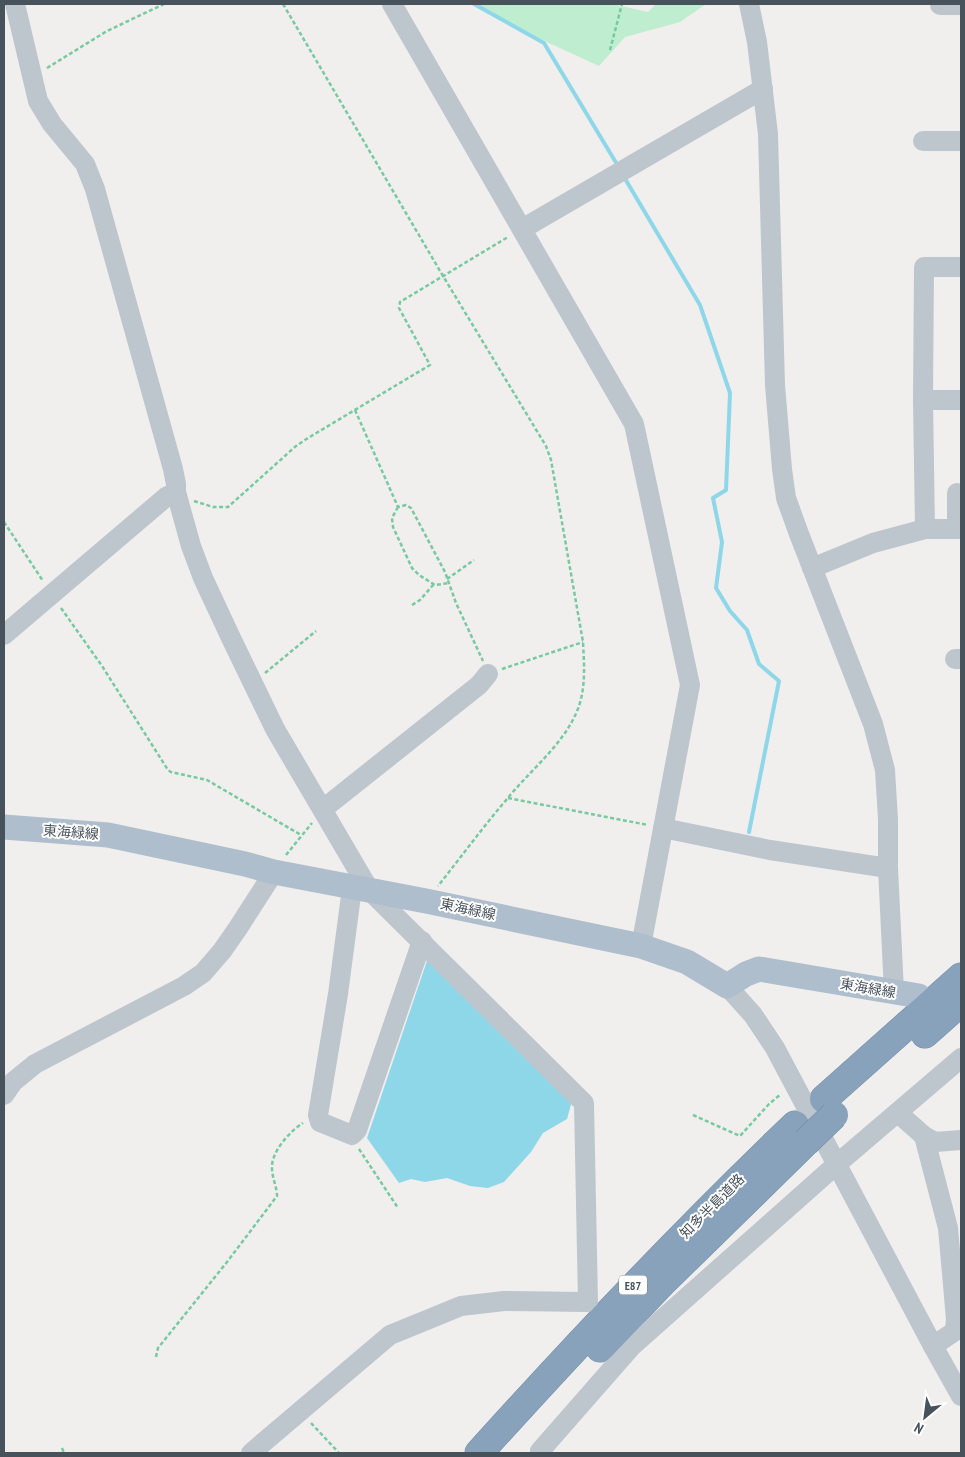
<svg xmlns="http://www.w3.org/2000/svg" width="965" height="1457" viewBox="0 0 965 1457" font-family="'PT Sans Narrow','Noto Sans JP',sans-serif">
  <style>
    .green { fill: #beedcf }
    .water { fill: #8dd7e9 }
    .lines { fill: none; stroke-linecap: round; stroke-linejoin: round }
    .stream { stroke: #8dd7e9; stroke-width: 4 }
    .highway-casing { stroke: #738da7; stroke-width: 29 }
    .path { stroke: #77caa0; stroke-width: 2.5; stroke-dasharray: 4 2.5; stroke-linecap: butt }
    .minor { stroke: #bdc6cd; stroke-width: 20 }
    .major { stroke: #afbecc; stroke-width: 25 }
    .highway { stroke: #88a2bc; stroke-width: 28 }
    .highway-bridge-casing { stroke: #738da7; stroke-width: 29; stroke-linecap: butt }
    .highway-bridge { stroke: #88a2bc; stroke-width: 28 }
    .labels { text-anchor: middle; dominant-baseline: central; stroke-width: 4; stroke-linejoin: round; paint-order: stroke }
    .shield { fill: #fff; stroke: #7e868c; stroke-width: 1 }
    .shield-label { font-size: 12px; font-weight: bold; fill: #47525b }
    .street-label { font-size: 14px; fill: #47525b; stroke: #fff }
  </style>
  <rect width="100%" height="100%" fill="#f1eeee"/>
  <!-- green -->
  <polygon class="green" points="473,4 612,4 648,12 656,4 706,4 680,22 625,37 599,66 549,43"/>
  <!-- water -->
  <polygon class="water" points="429,955 573,1097 567,1119 543,1133 531,1152 504,1182 488,1188 470,1186 447,1178 425,1182 411,1179 399,1183 367,1138"/>
  <g class="lines">
    <!-- stream -->
    <g class="stream">
      <polyline points="474,4 544,43 618,166"/>
      <polyline points="624,177 700,305 730,393 726,490 713,498 722,542 716,588 730,611 747,630 759,664 779,681 749,832"/>
    </g>
    <defs>
      <g id="highway">
        <polyline points="925,1034 961,1002"/>
        <polyline points="824,1099 961,977"/>
        <polyline points="600,1348 662,1283 806,1142"/>
        <path d="M479 1453C581 1340 685 1230 795 1125"/>
      </g>
    </defs>
    <!-- highway casing -->
    <use href="#highway" class="highway-casing"/>
    <!-- path -->
    <g class="path">
      <path d="M283 4 443 276 546 446 551 460 583 642C584 663 586 685 579 706 566 743 531 769 507 799 483 827 461 857 438 886"/>
      <polyline points="610,50 622,4"/>
      <polyline points="47,68 107,31 164,4"/>
      <polyline points="355,410 398,507 406,505 411,508 445,572 456,603 483,661"/>
      <polyline points="194,501 213,507 228,507 296,446 308,438 430,365 399,308 400,302 508,237"/>
      <polyline points="398,507 392,518 393,527 412,568 419,575 435,585 449,583"/>
      <polyline points="4,522 43,581"/>
      <polyline points="447,579 474,560"/>
      <polyline points="412,605 420,600 434,584"/>
      <polyline points="61,608 102,666 168,770 171,772 207,780 301,835"/>
      <polyline points="502,669 583,642"/>
      <polyline points="265,673 316,631"/>
      <polyline points="508,798 648,825"/>
      <polyline points="286,855 312,823"/>
      <polyline points="693,1115 740,1136 769,1104 781,1094"/>
      <polyline points="359,1149 398,1208"/>
      <path d="M156 1357 158 1348 227 1262 277 1196C277 1187 272 1178 272 1168 271 1152 290 1131 303 1123"/>
      <polyline points="311,1423 339,1453"/>
      <polyline points="62,1448 64,1453"/>
    </g>
    <!-- minor -->
    <g class="minor">
      <polyline points="15,4 38,101 52,124 85,164 95,189 173,469 176,484 176,492 191,546 203,578 231,638 275,729 370,891 584,1103 588,1302 504,1301 461,1306 390,1335 251,1453"/>
      <polyline points="392,4 634,424 690,685 641,946"/>
      <polyline points="749,4 757,42 768,134 775,385 782,469 786,498 799,534 873,724 885,770 888,819 888,868 894,992"/>
      <polyline points="940,4 940,5 961,5"/>
      <polyline points="923,141 961,141"/>
      <polyline points="522,229 763,89"/>
      <polyline points="923,400 961,400"/>
      <polyline points="925,529 923,400 924,267 961,267"/>
      <polyline points="957,529 957,493"/>
      <polyline points="812,568 873,543 925,529 961,529"/>
      <polyline points="4,635 166,497 176,492"/>
      <polyline points="955,659 961,659"/>
      <polyline points="323,809 479,685 488,674"/>
      <polyline points="663,828 770,850 888,868"/>
      <polyline points="352,888 338,994 318,1115 320,1122 352,1135 357,1130 422,941"/>
      <polyline points="727,986 753,1015 775,1048 933,1346 961,1396"/>
      <polyline points="4,1095 13,1082 35,1064 184,986 203,973 222,951 238,928 274,872"/>
      <polyline points="898,1113 924,1136 935,1142 961,1140"/>
      <polyline points="924,1136 948,1228 956,1319 955,1331 933,1346"/>
      <polyline points="541,1453 540,1451 632,1346 837,1164 961,1058"/>
    </g>
    <!-- major -->
    <polyline class="major" points="4,827 108,835 245,864 274,872 426,901 641,946 687,962 727,986 746,974 759,969 919,996"/>
    <!-- highway -->
    <use href="#highway" class="highway"/>
    <defs>
      <polyline id="highway-bridge" points="806,1142 834,1115"/>
    </defs>
    <!-- highway-bridge casing -->
    <use href="#highway-bridge" class="highway-bridge-casing"/>
    <!-- highway-bridge -->
    <use href="#highway-bridge" class="highway-bridge"/>
  </g>
  <g class="labels">
    <!-- shield labels -->
    <rect class="shield" x="619" y="1275.5" width="28" height="19" rx="4"/>
    <g class="shield-label">
      <text x="633" y="1285">E87</text>
    </g>
    <!-- street labels -->
    <g class="street-label">
      <text transform="translate(71 832) rotate(4)">東海緑線</text>
      <text transform="translate(468 909) rotate(12)">東海緑線</text>
      <text transform="translate(868 988) rotate(10)">東海緑線</text>
      <text transform="translate(712 1206) rotate(-45)">知多半島道路</text>
    </g>
  </g>
  <!-- border -->
  <rect width="965" height="1457" fill="none" stroke="#47525b" stroke-width="10"/>
  <!-- north arrow -->
  <g transform="translate(925 1417) rotate(209)" stroke="#ffffff" stroke-width="4" paint-order="stroke">
  <path d="M0-4L9 19L0 12L-9 19Z" fill="#47525b"/>
  <text y="-8" font-size="14" font-weight="bold" text-anchor="middle" fill="#47525b">N</text>
  </g>
</svg>
